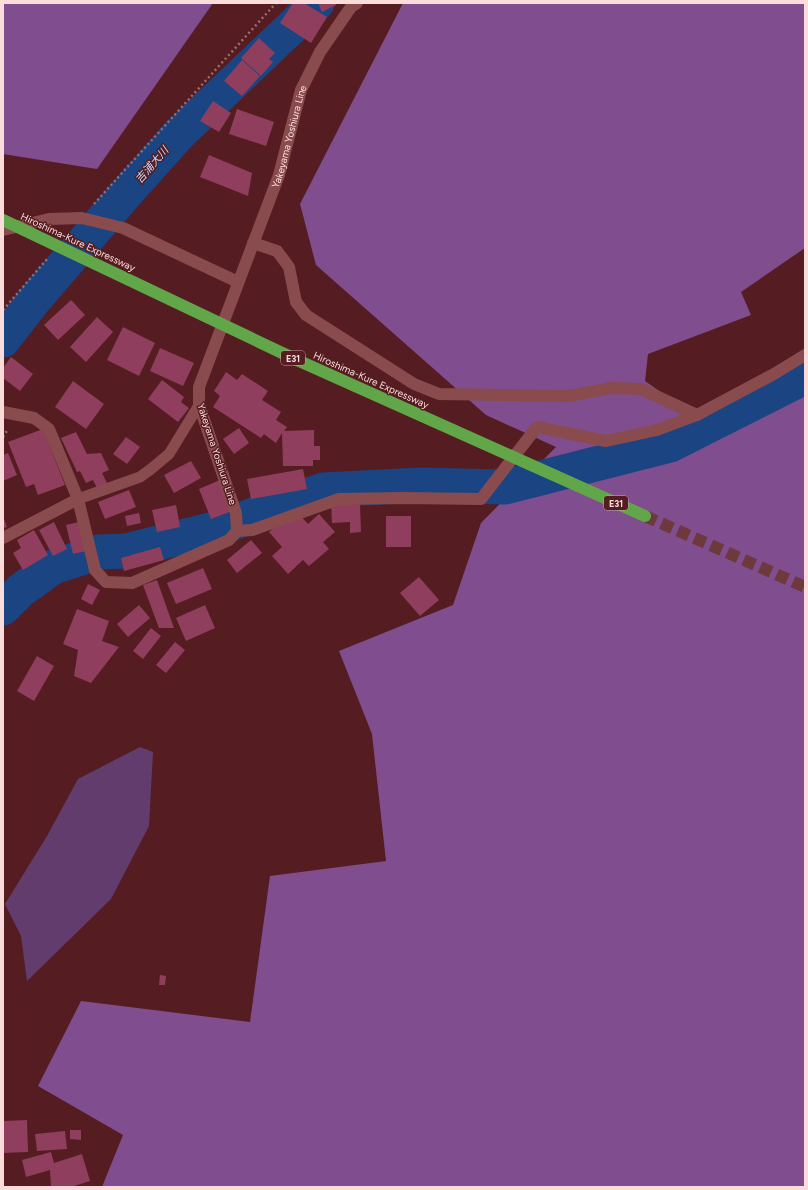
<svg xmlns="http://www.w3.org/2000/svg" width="808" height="1190" viewBox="0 0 808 1190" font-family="Figtree,'Noto Sans JP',sans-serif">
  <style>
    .green { fill: #633c6e }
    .forest { fill: #804e8f }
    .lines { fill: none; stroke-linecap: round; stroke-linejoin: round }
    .river { stroke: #1a4482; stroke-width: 35 }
    .building { fill: #903e5d }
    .motorway-tunnel { stroke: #6e393d; stroke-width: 12; stroke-dasharray: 12 6; stroke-linecap: butt }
    .path { stroke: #9b6d6f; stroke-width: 2.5; stroke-dasharray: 2 3; stroke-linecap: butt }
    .service { stroke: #894b4d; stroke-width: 11 }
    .minor { stroke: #894b4d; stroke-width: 12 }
    .tertiary { stroke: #894b4d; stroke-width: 12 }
    .secondary { stroke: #894b4d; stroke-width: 12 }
    .motorway { stroke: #61a749; stroke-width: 12 }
    .labels { text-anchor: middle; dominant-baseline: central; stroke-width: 3; stroke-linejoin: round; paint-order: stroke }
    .shield { fill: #551c21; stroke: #c8a2a3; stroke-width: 1 }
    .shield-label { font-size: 9px; font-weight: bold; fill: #fadcdb }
    .street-label { font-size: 10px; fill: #fadcdb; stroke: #551c21 }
    .water-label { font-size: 11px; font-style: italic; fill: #c1daff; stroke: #551c21 }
  </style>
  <rect width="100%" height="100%" fill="#551c21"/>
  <!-- green -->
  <polygon class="green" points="140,747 153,752 149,826 111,899 27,981 21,936 5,904 47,836 78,779"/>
  <!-- forest -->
  <g class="forest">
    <polygon points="3,3 213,3 97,169 3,154"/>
    <polygon points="403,3 805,3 805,248 741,292 751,315 648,354 645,381 719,433 805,380 805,1187 102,1187 123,1135 38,1086 81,1001 250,1022 270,876 386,861 372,734 339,651 453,605 481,523 556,447 486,415 316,265 300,204"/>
  </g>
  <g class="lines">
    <!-- river -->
    <g class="river">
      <polyline points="3,340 34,300 127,192 179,134 317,3"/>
      <polyline points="3,608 21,590 53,567 99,552 126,551 226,526 245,518 323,490 421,485 505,487 670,445 805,377"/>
    </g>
  </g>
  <!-- building -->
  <g class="building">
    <polygon points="293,3 304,3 327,17 311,43 280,23"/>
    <polygon points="318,3 336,3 336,5 322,12"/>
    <polygon points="259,38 275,53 269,59 273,62 261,76 241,58"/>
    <polygon points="242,60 260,76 242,96 224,81"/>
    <polygon points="213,101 231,113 219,132 200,121"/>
    <polygon points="237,109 274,122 266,146 229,134"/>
    <polygon points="209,155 252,173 248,196 200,177"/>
    <polygon points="71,300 85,315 58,340 44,325"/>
    <polygon points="97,317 113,332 86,362 70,347"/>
    <polygon points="123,327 155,343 139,376 107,360"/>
    <polygon points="160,348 194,363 183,386 150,371"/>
    <polygon points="11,357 33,374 20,391 3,378 3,368"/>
    <polygon points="226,372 237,380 242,374 268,391 262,400 281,412 276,420 287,427 284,431 314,430 314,446 320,446 320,460 313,460 313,466 283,466 282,433 276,443 264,434 261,438 213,407 220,396 214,391"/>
    <polygon points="162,380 184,397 181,402 189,408 178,422 148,399"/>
    <polygon points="73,381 104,404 86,429 55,407"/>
    <polygon points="239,428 249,443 234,454 223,439"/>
    <polygon points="43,429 65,485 38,495 34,484 26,487 8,442"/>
    <polygon points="76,432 87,454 101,453 109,470 102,473 108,485 98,490 93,480 86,483 80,471 77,472 61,438"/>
    <polygon points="126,437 140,447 127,464 113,454"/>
    <polygon points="8,453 17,475 3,481 3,455"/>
    <polygon points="191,461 201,478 174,493 164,475"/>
    <polygon points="303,469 307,489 251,499 247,479"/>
    <polygon points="220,480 232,511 211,519 199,489"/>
    <polygon points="129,490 136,507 105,519 98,502"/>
    <polygon points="360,503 361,532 350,533 350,522 332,523 331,504"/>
    <polygon points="176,505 180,527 157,532 152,510"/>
    <polygon points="139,513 141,523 127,526 125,516"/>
    <polygon points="299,514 308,524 319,514 335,532 323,542 329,549 309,566 303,560 288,574 272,556 282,547 269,532 286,518"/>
    <polygon points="3,516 7,527 3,528"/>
    <rect x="386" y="516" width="25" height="31"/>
    <polygon points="54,522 67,549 53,556 39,530"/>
    <polygon points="79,522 86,551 73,554 66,525"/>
    <polygon points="34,530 48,555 23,570 13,553 21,548 17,540"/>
    <polygon points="251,540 262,553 237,573 227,560"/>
    <polygon points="160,547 164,560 124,571 121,558"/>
    <polygon points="203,568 212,589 176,604 167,583"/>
    <polygon points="419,577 439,600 420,616 400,593"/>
    <polygon points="157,580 174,628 159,628 143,585"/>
    <polygon points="88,584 100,590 92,605 81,599"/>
    <polygon points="139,605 150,618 128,637 117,624"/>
    <polygon points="205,605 215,628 186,641 176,618"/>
    <polygon points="77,609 109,621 102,641 119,647 91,683 74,676 78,650 63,644"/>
    <polygon points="151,628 161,636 143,659 133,651"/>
    <polygon points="175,642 185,650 166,673 156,665"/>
    <polygon points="37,656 54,666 34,701 17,691"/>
    <polygon points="160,975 166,976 165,985 159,985"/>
    <polygon points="27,1120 28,1152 3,1153 3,1121"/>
    <polygon points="70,1130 81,1130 81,1140 70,1139"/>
    <polygon points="65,1131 67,1149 37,1151 35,1134"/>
    <polygon points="51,1152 54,1163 82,1154 90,1181 71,1187 51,1187 50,1170 26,1177 22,1160"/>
  </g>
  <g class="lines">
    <!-- motorway-tunnel -->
    <polyline class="motorway-tunnel" points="645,516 805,587"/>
    <!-- path -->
    <g class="path">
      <polyline points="94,204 276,3"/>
      <polyline points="3,310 48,258"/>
      <polyline points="3,437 8,429"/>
    </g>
    <!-- service -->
    <polyline class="service" points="78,499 140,477 151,469 169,454 199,405"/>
    <!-- minor -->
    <g class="minor">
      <polyline points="253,243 277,251 289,267 296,302 306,315 414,384 439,394 568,396 611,388 641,389 697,415"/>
      <polyline points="237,531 252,530 339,499 403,498 481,499 537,427 606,441 657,430 697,415 774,374 805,355"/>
      <polyline points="3,538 78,499"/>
    </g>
    <!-- tertiary -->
    <polyline class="tertiary" points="3,230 49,219 82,218 123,228 238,282"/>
    <!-- secondary -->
    <path class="secondary" id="s1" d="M3 412 34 418 49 429 78 499 95 570 106 582 132 583 229 540 237 531 236 513 199 405V387L279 175 301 90 320 52 351 7 357 3"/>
    <!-- motorway -->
    <polyline class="motorway" points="3,220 297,360 645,516"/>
  </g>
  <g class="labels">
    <!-- shield labels -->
    <g class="shield">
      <rect x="281" y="351" width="24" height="14" rx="3"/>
      <rect x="604" y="496" width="24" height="14" rx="3"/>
    </g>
    <g class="shield-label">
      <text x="293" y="358">E31</text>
      <text x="616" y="503">E31</text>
    </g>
    <!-- street labels -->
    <g class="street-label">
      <text stroke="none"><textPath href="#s1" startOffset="776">Yakeyama Yoshiura Line</textPath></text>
      <text transform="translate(78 242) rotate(25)">Hiroshima-Kure Expressway</text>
      <text transform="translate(371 380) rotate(24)">Hiroshima-Kure Expressway</text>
      <text transform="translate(217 454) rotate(72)">Yakeyama Yoshiura Line</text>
    </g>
    <!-- water labels -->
    <g class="water-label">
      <text transform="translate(152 165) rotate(-49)">吉浦大川</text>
    </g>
  </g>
  <!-- border -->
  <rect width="808" height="1190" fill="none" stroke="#fadcdb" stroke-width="8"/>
</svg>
